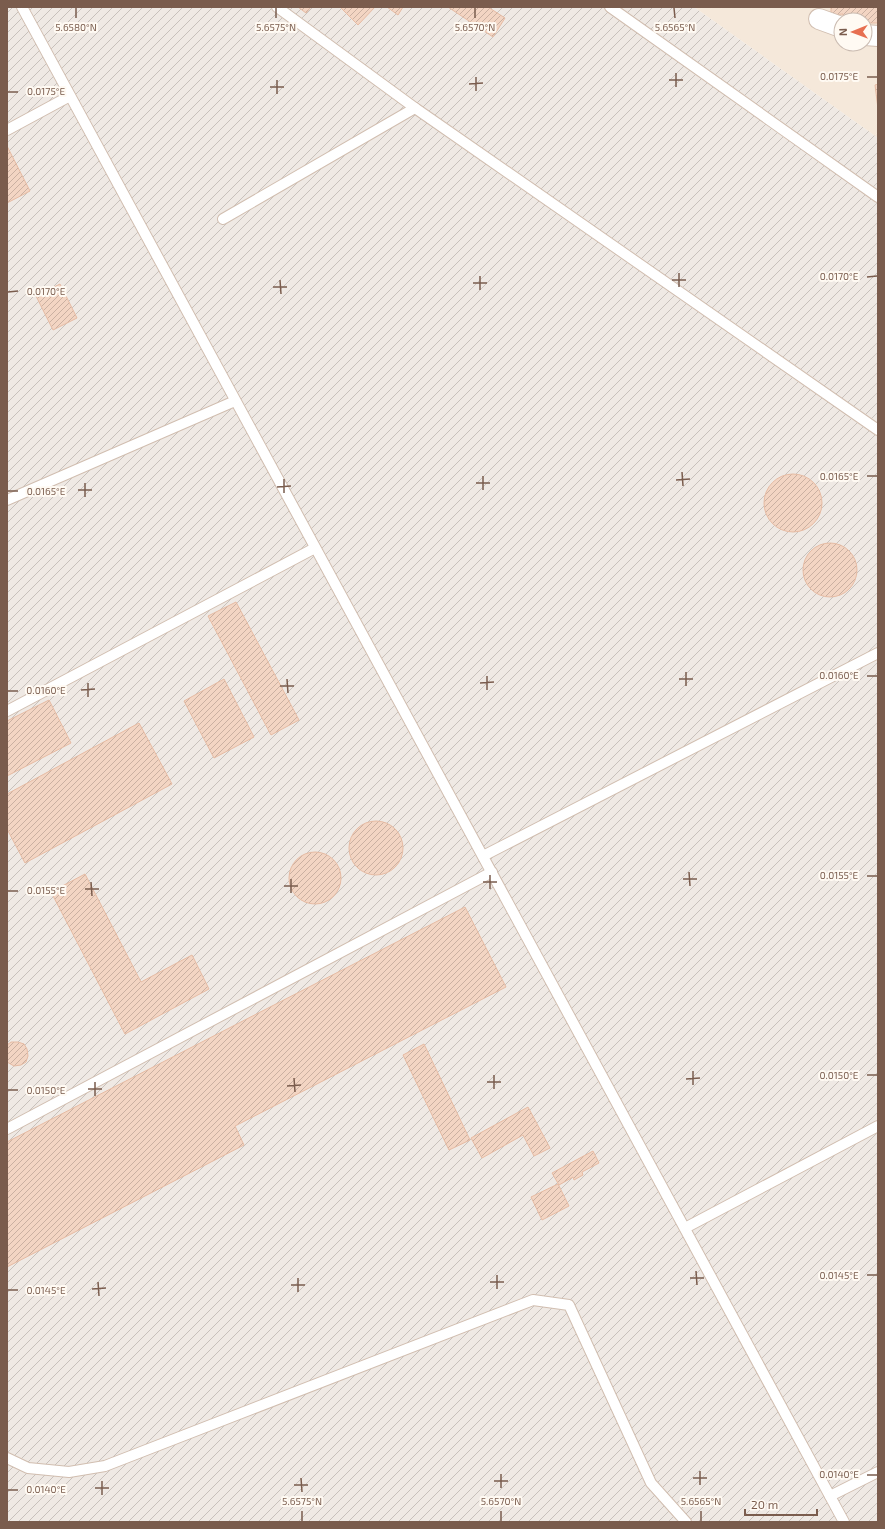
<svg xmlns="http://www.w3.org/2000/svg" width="885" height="1529" viewBox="0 0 885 1529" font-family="'Exo 2',sans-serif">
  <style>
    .residential { fill: #f5e8da; fill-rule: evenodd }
    .industrial { fill: url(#industrial-furrows) }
    .building { fill: url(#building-hatch); stroke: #e6bba3 }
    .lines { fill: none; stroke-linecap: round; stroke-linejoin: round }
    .lane-casing { stroke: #d1beb0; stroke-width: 12 }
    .street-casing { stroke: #d1beb0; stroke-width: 22 }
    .lane { stroke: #fff; stroke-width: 10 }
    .street { stroke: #fff; stroke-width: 20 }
    .ticks { fill: none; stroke: #7a5c4d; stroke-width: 1.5 }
    .ticks-label { font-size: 10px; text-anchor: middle; fill: #7a5c4d; stroke: #fffaf3; stroke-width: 4; stroke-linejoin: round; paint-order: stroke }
  </style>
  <defs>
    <pattern id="industrial-furrows" width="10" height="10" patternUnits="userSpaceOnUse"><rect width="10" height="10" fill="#efe9e4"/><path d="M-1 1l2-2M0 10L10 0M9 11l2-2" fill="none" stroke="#c7c0bb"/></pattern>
    <pattern id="building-hatch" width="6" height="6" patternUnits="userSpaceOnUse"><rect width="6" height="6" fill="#f3d5c3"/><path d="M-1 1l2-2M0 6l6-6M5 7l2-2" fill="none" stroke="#cab0a1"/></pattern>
  </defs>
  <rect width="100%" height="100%" fill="#fdf6ec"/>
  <!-- residential -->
  <path class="residential" d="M694 7H878V138ZM841 20H865V44H841Z"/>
  <!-- industrial -->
  <polygon class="industrial" points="7,7 694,7 878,138 878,1522 7,1522"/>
  <!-- building -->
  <g class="building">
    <polygon points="298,7 311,7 306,13"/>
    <polygon points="340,7 375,7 358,25"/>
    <polygon points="387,7 403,7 398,15"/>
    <polygon points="448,7 488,7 505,18 493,37"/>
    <polygon points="831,7 878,7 878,23 865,23 865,20 843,20 843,14 831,15"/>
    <polygon points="878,84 878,109 875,85"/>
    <polygon points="7,146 30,191 7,203"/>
    <polygon points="60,284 77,318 53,330 36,296"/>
    <circle cx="793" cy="503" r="29"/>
    <circle cx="830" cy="570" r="27"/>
    <polygon points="236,602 299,720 271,735 208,616"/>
    <polygon points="224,679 254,737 214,758 184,701"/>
    <polygon points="49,700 71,743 7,776 7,721"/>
    <polygon points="139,723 172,784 25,863 7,829 7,794"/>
    <circle cx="376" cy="848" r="27"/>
    <circle cx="315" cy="878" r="26"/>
    <polygon points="85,874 141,982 192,955 209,989 125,1034 51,892"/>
    <polygon points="465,907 506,987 235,1126 244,1145 7,1267 7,1142"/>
    <polygon points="11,1042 18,1042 24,1044 27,1049 28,1056 26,1062 21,1065 14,1066 7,1062 7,1045"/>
    <polygon points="424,1044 470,1140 449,1150 403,1055"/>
    <polygon points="528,1107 550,1148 534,1156 523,1135 482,1158 471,1138"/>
    <polygon points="593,1151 599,1163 582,1172 583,1175 574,1180 573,1177 559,1185 552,1173"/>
    <polygon points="558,1184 569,1206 542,1220 531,1197"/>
  </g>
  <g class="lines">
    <defs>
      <g id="lane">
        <polyline points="22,7 844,1522"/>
        <polyline points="277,7 415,108 878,430"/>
        <polyline points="610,7 878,197"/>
        <polyline points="7,130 70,96"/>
        <polyline points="223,219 415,108"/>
        <polyline points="7,500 235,401"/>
        <polyline points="7,711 315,548"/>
        <polyline points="483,856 878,653"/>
        <polyline points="7,1129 492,872"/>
        <polyline points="685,1228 878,1126"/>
        <polyline points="7,1458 28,1468 69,1472 105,1466 533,1300 569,1305 651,1483 686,1522"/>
        <polyline points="830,1496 878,1472"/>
      </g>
      <g id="street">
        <polyline points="819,19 841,27"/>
        <polyline points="865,35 878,36"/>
      </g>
    </defs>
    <!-- lane casing -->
    <use href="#lane" class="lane-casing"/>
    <!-- street casing -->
    <use href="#street" class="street-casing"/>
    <!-- lane -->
    <use href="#lane" class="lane"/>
    <!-- street -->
    <use href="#street" class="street"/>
  </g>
  <!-- ticks -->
  <path class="ticks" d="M76 8V18M276 8V18M475 8V18M674 8 675 18M676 73V87M476 77V91M867 77H877M277 80V94M669 80H683M469 84 483 83M270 87H284M8 92H18M679 273V287M480 276V290M867 277 877 276M280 280 281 294M672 280H686M473 283H487M273 287H287M8 292 18 291M682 472 683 486M483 476V490M867 476H877M284 479V493M676 480 690 479M85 483V497M476 483H490M277 487 291 486M78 490H92M8 491H18M686 672V686M487 676V690M867 676H877M287 679 288 693M679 679H693M88 683V697M480 683 494 682M280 686H294M81 690 95 689M8 691H18M689 872 690 886M490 875V889M867 876H877M291 879V893M683 879H697M91 882 92 896M483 882H497M284 886H298M85 889H99M8 891H18M693 1071V1085M494 1075V1089M867 1075H877M294 1078 295 1092M686 1079 700 1078M95 1082V1096M487 1082H501M287 1086 301 1085M88 1089H102M8 1090H18M696 1271 697 1285M497 1275V1289M867 1275H877M298 1278V1292M690 1278H704M98 1282 99 1296M490 1282H504M291 1285H305M92 1289 106 1288M8 1290H18M700 1471V1485M501 1474V1488M867 1475H877M301 1478 302 1492M693 1478H707M102 1481V1495M494 1481H508M294 1485H308M95 1488H109M8 1490H18M302 1511V1521M501 1511V1521M701 1511V1521"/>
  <g class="ticks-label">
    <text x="76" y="31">5.6580°N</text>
    <text x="276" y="31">5.6575°N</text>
    <text x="475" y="31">5.6570°N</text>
    <text x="675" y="31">5.6565°N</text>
    <text x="839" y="80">0.0175°E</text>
    <text x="46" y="95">0.0175°E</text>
    <text x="839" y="280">0.0170°E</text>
    <text x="46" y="295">0.0170°E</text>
    <text x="839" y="480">0.0165°E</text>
    <text x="46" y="495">0.0165°E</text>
    <text x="839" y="679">0.0160°E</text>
    <text x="46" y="694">0.0160°E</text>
    <text x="839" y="879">0.0155°E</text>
    <text x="46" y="894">0.0155°E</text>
    <text x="839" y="1079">0.0150°E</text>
    <text x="46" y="1094">0.0150°E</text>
    <text x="839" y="1279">0.0145°E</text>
    <text x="46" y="1294">0.0145°E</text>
    <text x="839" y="1478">0.0140°E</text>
    <text x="46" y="1493">0.0140°E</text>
    <text x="302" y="1505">5.6575°N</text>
    <text x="501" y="1505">5.6570°N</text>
    <text x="701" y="1505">5.6565°N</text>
  </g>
  <!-- border -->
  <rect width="885" height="1529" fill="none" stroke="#7a5c4d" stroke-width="16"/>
  <!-- north arrow -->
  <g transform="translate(853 32) rotate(269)"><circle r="19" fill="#fffaf3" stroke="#cabbb1"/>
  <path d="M0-3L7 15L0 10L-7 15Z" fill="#e76f51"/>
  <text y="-6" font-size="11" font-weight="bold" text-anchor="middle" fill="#7a5c4d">N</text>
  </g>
  <!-- scale -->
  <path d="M745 1509v6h72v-6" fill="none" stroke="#7a5c4d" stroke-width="2"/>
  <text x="751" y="1509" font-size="12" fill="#7a5c4d" stroke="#fffaf3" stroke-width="3" paint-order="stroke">20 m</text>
</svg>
